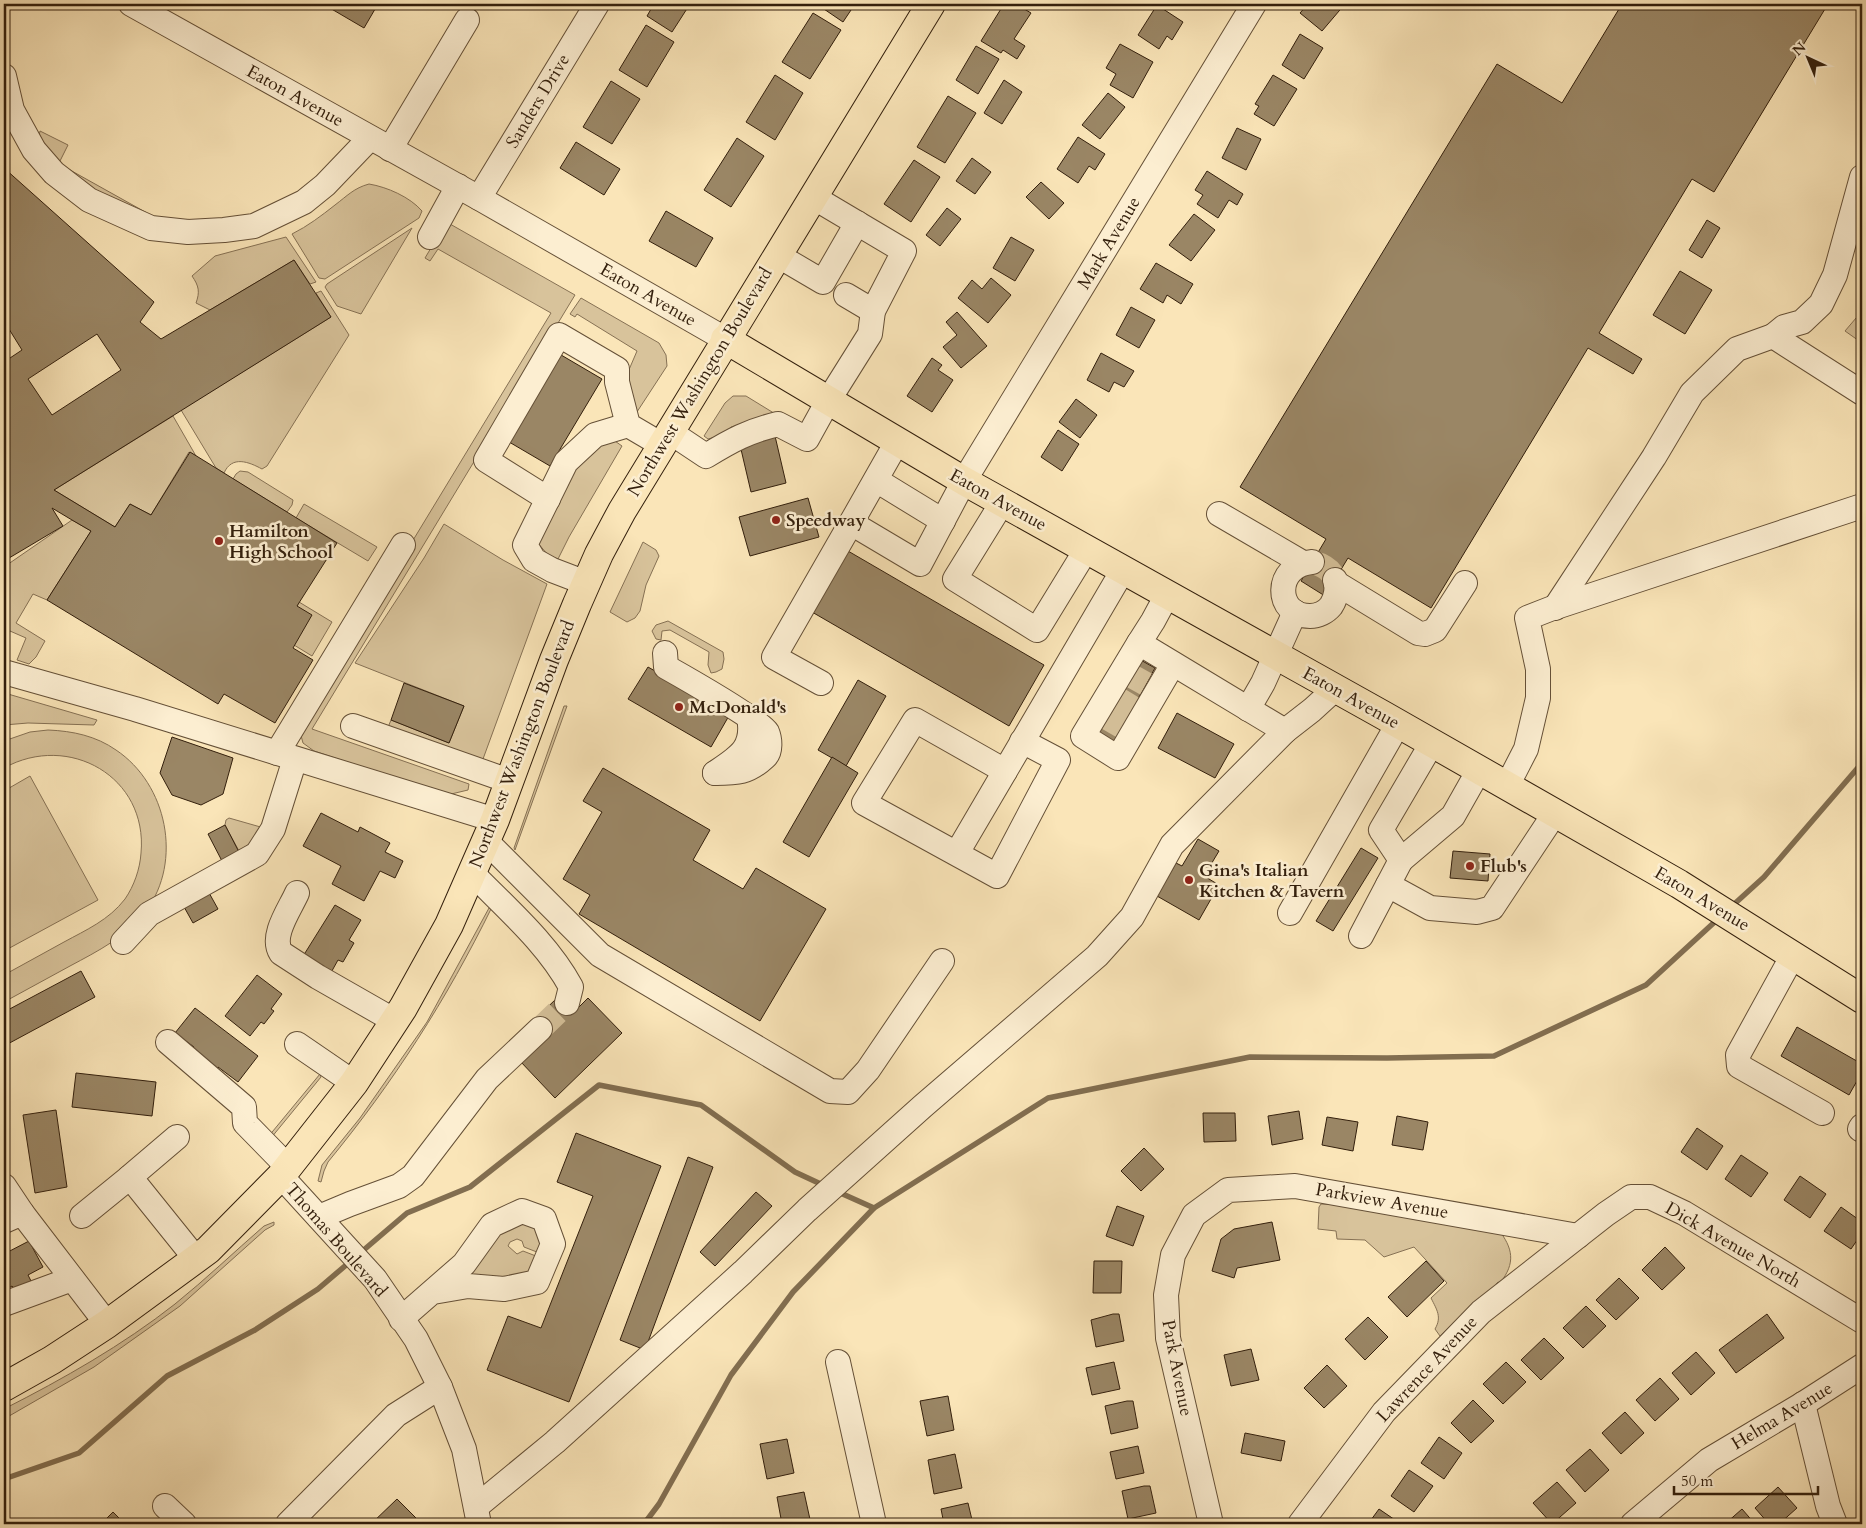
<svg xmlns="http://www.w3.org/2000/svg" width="1866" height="1528" viewBox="0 0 1866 1528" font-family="Cardo,serif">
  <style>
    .green { fill: #d8c39b; stroke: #867154 }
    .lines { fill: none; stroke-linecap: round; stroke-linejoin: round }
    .stream { stroke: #826e50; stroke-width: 5.5 }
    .building { fill: #9a8665; stroke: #331f0c; fill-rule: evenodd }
    .minor-tunnel { stroke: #d2bd96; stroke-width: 24; stroke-dasharray: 24 12; stroke-linecap: butt }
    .minor-casing { stroke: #655037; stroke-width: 26 }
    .major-casing { stroke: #331f0c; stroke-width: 30 }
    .minor { stroke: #fceed1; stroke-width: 24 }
    .major { stroke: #fae5b8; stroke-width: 28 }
    .poi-dot { fill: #8f2418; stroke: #fceed1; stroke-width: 2 }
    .labels { text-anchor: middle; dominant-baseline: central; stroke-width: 5; stroke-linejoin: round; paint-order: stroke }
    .street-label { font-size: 18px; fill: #331f0c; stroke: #fceed1 }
    .poi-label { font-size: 18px; font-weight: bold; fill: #331f0c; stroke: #fceed1; text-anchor: start }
  </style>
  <rect width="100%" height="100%" fill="#fae5b8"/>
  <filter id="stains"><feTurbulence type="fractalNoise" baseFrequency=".004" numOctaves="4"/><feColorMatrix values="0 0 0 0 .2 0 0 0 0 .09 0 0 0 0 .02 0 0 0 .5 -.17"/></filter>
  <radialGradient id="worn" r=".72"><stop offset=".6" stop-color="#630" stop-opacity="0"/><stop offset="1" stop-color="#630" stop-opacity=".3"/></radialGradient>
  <!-- green -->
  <g class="green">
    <polygon points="40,131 68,145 59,163 39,136"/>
    <polygon points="70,170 147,213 146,215 122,208 68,172"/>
    <path d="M369 184C387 187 410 197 422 211L419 218 325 279 319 278 292 234C308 226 321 216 335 205 347 196 354 188 369 184Z"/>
    <polygon points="450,224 575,295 312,729 469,784 468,790 447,795 314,751 303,743 299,728 551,313 438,249 430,261 425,258 444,226"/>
    <polygon points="412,228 361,314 337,306 325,287 327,284"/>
    <path d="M286 237 316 282 310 284 294 260 210 310 196 303C200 292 199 286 192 276L215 256Z"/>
    <path d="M321 291 349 335 267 466 262 469C249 462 232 455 224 473L216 468 181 410 331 317 316 293Z"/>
    <polygon points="581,298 659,343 666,355 667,366 633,418 625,379 637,351 577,314 575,317 570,314"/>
    <polygon points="1862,311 1862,343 1845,331"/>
    <polygon points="733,396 746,396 777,415 731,427 723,435 708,439 704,436 725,403"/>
    <polygon points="173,416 196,456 189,452 151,515 130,504 115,527 54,490"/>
    <polygon points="612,439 622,446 569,537 558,559 548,555 537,542 581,455"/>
    <polygon points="240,471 248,472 293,500 292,505 287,512 233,479 236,474"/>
    <polygon points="304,504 377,547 368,561 296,518"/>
    <polygon points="72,520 91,531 47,600 33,594 16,623 45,641 36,657 29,664 17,660 26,638 10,631 4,644 4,567"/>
    <polygon points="444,524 503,560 547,584 479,770 384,737 391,720 449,743 464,706 355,663 424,558"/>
    <polygon points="643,542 656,550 659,556 646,585 640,611 635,618 627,622 610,612"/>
    <polygon points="299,602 332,622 312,656 294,645 297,606"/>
    <polygon points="668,621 723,652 724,659 722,669 716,672 711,673 708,665 709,652 670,630 662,631 661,640 656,639 652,631 656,625"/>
    <polygon points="4,692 8,694 97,720 94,725 28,723 4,725"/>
    <polygon points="564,706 567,706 515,850 514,848"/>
    <path d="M48 730C73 731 96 736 116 750 167 784 183 861 146 911 126 937 98 951 70 966 48 978 26 990 4 1002V975C24 964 44 953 64 942 86 930 109 920 125 899 134 886 140 869 141 853 148 777 69 732 4 768V741L30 732Z"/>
    <polygon points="30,776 98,900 4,951 4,791"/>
    <polygon points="229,818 264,828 258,838 239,851 225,825 226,820"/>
    <path d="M492 907C447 999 393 1083 328 1162L324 1171 321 1182 318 1181 322 1165 360 1118 427 1022 489 908Z"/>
    <polygon points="320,1074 321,1077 271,1138 268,1137"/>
    <path d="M1321 1204 1366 1206 1498 1229C1513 1248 1516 1263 1500 1283L1498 1282 1496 1284 1497 1286 1462 1314 1440 1336 1435 1329C1442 1317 1437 1310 1431 1298L1447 1283 1414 1247 1384 1257 1365 1240 1337 1239 1336 1231 1318 1229 1319 1207Z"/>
    <polygon points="521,1218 540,1226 542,1254 524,1247 522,1241 517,1239 510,1242 508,1246 517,1254 523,1251 541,1258 532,1272 520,1280 462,1279 501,1226"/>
    <path d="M274 1222V1225L265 1230 180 1306 94 1367 4 1419V1409C63 1379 123 1345 175 1304 206 1279 234 1252 264 1226Z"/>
  </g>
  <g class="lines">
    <!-- stream -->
    <g class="stream">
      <polyline points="1731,907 1764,877 1862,763"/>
      <polyline points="836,1191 874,1208"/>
      <polyline points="359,1254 407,1213 470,1187 599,1085 701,1105 795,1172 825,1186"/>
      <polyline points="4,1479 79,1453 167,1376 255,1330 318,1289 352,1260"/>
      <polyline points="644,1524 659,1504 731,1375 793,1292 874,1208 1048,1098 1250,1057 1387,1058 1494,1056 1646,985 1719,918"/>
    </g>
  </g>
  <!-- building -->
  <g class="building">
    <polygon points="323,4 378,4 364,28"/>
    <polygon points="654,4 690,4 672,32 647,16"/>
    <polygon points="693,4 703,4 700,8"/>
    <polygon points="823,4 855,4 843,22 821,7"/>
    <polygon points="1004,4 1016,4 1031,13 1014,39 1025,46 1017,59 1003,50 1001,53 981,41"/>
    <polygon points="1025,4 1036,4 1033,8"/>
    <polygon points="1169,4 1180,4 1175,10"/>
    <polygon points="1308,4 1345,4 1322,31 1300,13"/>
    <polygon points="1622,4 1828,4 1714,192 1692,179 1599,333 1642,359 1633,374 1588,348 1431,608 1348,558 1325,596 1301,581 1326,539 1240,487 1497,64 1562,103"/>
    <polygon points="1157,5 1183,22 1172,40 1167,36 1159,49 1138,35"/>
    <polygon points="813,13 841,30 810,79 782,62"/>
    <polygon points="646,25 674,42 647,87 619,70"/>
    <polygon points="1300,34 1323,48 1304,79 1282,65"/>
    <polygon points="1120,44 1153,62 1133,98 1110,85 1116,74 1106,68"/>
    <polygon points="976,46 999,59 978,94 956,80"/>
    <polygon points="775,75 803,93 775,140 746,122"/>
    <polygon points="1273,75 1297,89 1274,126 1254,114 1259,106 1255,104"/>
    <polygon points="1004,80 1022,92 1002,124 984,113"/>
    <polygon points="611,81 640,99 612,144 583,127"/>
    <polygon points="1108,93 1125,107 1100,139 1082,125"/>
    <polygon points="948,96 976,113 945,163 917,147"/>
    <polygon points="1237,128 1261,139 1246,170 1222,158"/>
    <polygon points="1078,137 1105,154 1095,170 1089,166 1078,183 1057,169"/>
    <polygon points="737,138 764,156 731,207 704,190"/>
    <polygon points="576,142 620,169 604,195 560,168"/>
    <polygon points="972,158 991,172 975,194 956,181"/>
    <polygon points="914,160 940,177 911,222 884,204"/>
    <path d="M4 168 154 302 140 322 161 339 294 260 331 317 54 490 115 527 130 504 151 515 190 452 337 543 297 606 312 615 293 648 313 660 275 723 224 694 218 704 47 600 91 531 72 520 52 508 63 526 4 561V362L22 350 4 321ZM97 334 121 370 52 415 28 379Z"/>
    <polygon points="1207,171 1243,194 1237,205 1229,200 1218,218 1197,204 1203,195 1195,190"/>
    <polygon points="1041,182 1064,203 1049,219 1026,197"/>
    <polygon points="947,208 961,219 940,246 926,235"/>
    <polygon points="666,211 713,238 696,267 649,241"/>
    <polygon points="1194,214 1215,230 1191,261 1169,245"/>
    <polygon points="1707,220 1720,228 1702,258 1689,250"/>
    <polygon points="1011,237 1034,250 1015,281 993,268"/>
    <polygon points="1156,263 1193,284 1181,304 1167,295 1163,303 1140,289"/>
    <polygon points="1680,271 1712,290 1685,334 1653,315"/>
    <polygon points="991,278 1011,295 988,323 958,298 972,280 982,289"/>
    <polygon points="1131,307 1155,320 1139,348 1116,335"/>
    <polygon points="957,312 987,346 961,368 943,347 957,335 946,322"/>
    <polygon points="556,352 602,379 550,466 504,439"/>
    <polygon points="1101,353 1134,371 1124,387 1114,382 1109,392 1087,380"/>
    <polygon points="932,358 942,365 938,370 953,380 932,412 907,396"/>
    <polygon points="1076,399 1097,415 1080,438 1059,422"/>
    <polygon points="1058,430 1079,444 1062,471 1041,457"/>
    <polygon points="775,436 786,483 751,492 740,445"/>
    <polygon points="808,498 819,537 750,556 739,517"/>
    <polygon points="848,551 1044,665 1009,726 812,612"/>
    <polygon points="1137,658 1155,668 1112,746 1093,735"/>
    <polygon points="648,667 730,714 711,747 628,699"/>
    <polygon points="858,680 886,696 846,766 818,750"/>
    <polygon points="404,683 464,706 449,743 391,720"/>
    <polygon points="1177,713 1234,744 1215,778 1158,748"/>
    <polygon points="172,737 233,758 223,794 201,805 172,795 160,773"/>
    <polygon points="832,757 858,773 809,857 783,842"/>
    <polygon points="603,768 710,830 693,860 743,889 756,868 826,909 760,1021 579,914 590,895 563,879 602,812 583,801"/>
    <polygon points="321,813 358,832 360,827 390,843 385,852 403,861 395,878 380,871 364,901 332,884 341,866 303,846"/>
    <polygon points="225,825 239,852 222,861 208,834"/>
    <polygon points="1198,839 1219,851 1204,876 1219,885 1199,920 1157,896 1176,863 1182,866"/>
    <polygon points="1361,848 1378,858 1333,931 1316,921"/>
    <polygon points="1453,851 1490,854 1488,881 1450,878"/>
    <polygon points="208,891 218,909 193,923 183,905"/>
    <polygon points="335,905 361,920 349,940 354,943 343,962 338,960 328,978 300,961"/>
    <polygon points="81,971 95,997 4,1046 4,1012"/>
    <polygon points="257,975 282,994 271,1009 274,1011 264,1024 261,1022 250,1036 225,1016"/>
    <polygon points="588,998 622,1033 555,1098 520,1061 532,1022 556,999 571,1015"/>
    <polygon points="195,1008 258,1056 238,1082 218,1067 216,1071 191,1051 194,1047 175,1033"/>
    <polygon points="1797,1027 1862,1064 1862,1072 1849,1095 1781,1056"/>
    <polygon points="76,1073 156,1082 152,1116 72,1107"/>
    <polygon points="56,1110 67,1187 35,1193 23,1115"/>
    <polygon points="1299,1111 1303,1139 1272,1145 1268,1116"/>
    <polygon points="1203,1113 1235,1113 1236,1141 1204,1142"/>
    <polygon points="1397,1116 1428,1122 1423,1150 1392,1145"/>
    <polygon points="1327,1117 1358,1122 1353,1151 1322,1145"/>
    <polygon points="1697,1128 1723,1146 1707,1170 1681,1152"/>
    <polygon points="576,1133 661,1166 569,1402 487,1370 508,1316 541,1328 593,1196 557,1182"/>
    <polygon points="1144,1148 1164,1169 1141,1191 1121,1171"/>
    <polygon points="1741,1155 1768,1173 1751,1197 1725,1179"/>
    <polygon points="688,1157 713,1167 645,1350 620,1340"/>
    <polygon points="1800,1176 1826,1194 1810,1218 1784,1200"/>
    <polygon points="756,1192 772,1206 715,1266 700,1252"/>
    <polygon points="1117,1206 1144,1216 1133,1246 1106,1236"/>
    <polygon points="1841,1207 1862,1222 1862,1233 1851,1249 1824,1231"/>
    <polygon points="1272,1222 1280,1260 1237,1268 1234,1278 1212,1271 1221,1239 1234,1229"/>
    <polygon points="29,1241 43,1267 28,1275 31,1281 15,1290 12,1286 4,1291 4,1254"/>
    <polygon points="1665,1247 1685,1268 1662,1290 1642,1270"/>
    <polygon points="1094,1261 1122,1261 1121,1293 1093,1293"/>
    <polygon points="1426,1261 1444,1281 1407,1317 1388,1297"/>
    <polygon points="1619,1278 1639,1298 1616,1320 1596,1300"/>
    <polygon points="1586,1306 1606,1326 1583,1348 1563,1328"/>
    <polygon points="1113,1314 1119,1314 1124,1341 1096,1347 1091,1320"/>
    <polygon points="1767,1314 1784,1338 1736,1373 1719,1350"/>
    <polygon points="1368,1317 1388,1337 1365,1360 1345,1339"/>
    <polygon points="1544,1338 1564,1358 1541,1380 1521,1360"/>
    <polygon points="1251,1349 1259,1380 1231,1386 1224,1355"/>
    <polygon points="1696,1352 1715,1373 1691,1395 1672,1373"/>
    <polygon points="1114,1362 1120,1389 1092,1395 1086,1368"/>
    <polygon points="1506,1362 1526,1382 1503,1404 1483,1384"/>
    <polygon points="1327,1365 1347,1386 1324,1408 1304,1388"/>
    <polygon points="1660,1378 1679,1399 1655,1421 1636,1400"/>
    <polygon points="948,1396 954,1430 927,1436 920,1401"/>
    <polygon points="1473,1400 1494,1421 1471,1443 1451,1423"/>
    <polygon points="1127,1401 1133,1401 1138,1428 1111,1434 1105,1406"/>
    <polygon points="1625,1412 1644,1433 1621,1454 1602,1433"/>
    <polygon points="1245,1433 1285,1441 1281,1461 1241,1453"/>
    <polygon points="1439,1437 1462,1453 1444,1479 1421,1463"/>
    <polygon points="787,1439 794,1473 767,1479 760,1444"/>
    <polygon points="1138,1446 1144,1473 1116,1479 1110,1452"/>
    <polygon points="1590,1449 1609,1470 1585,1492 1566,1470"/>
    <polygon points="955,1454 962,1488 934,1494 928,1460"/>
    <polygon points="1409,1470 1433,1486 1414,1512 1391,1496"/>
    <polygon points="1557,1482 1576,1503 1552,1524 1533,1503"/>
    <polygon points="1144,1486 1150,1486 1156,1513 1128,1519 1122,1491"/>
    <polygon points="1778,1487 1797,1508 1779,1524 1769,1524 1755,1508"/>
    <polygon points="804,1492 811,1524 782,1524 777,1497"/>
    <polygon points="397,1499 422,1524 371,1524"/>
    <polygon points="968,1503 973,1524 944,1524 941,1509"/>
    <polygon points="1379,1509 1401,1524 1368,1524"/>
    <polygon points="1742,1509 1755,1524 1725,1524"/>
    <polygon points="113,1512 125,1524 101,1524"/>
  </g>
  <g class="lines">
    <!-- minor-tunnel -->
    <g class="minor-tunnel">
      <path d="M1312 562C1323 565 1331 569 1335 580"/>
      <polyline points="1128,674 1146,684"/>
      <polyline points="1115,697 1133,708"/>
      <polyline points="1104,716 1123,727"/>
      <polyline points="540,1029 567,1003"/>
    </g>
    <defs>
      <g id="minor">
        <polyline points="131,4 479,198 725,339"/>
        <polyline points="4,76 12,110 34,150 54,173 89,200 151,228 188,232 224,230 254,226 304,202 325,185 370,138"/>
        <polyline points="390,149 467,20"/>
        <polyline points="479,198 597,4"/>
        <polyline points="430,237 458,186"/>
        <polyline points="777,255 823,282 857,223"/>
        <polyline points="846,295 873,311"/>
        <polyline points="1773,336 1862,393"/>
        <path d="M670 432 706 456C732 440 749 431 778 424L807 439 828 401 870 334 873 311 904 251 813 197"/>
        <polyline points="897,442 851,523 920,564 964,481 1254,4"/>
        <polyline points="876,480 943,521"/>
        <polyline points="548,499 486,460 559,335 617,369 617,382 628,425 662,445"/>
        <polyline points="1002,503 955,579 1037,630 1086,550"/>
        <polyline points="1219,514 1303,563"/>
        <path d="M1312 562C1274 565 1274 616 1310 616 1318 616 1326 612 1331 606 1336 598 1338 589 1335 580"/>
        <polyline points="586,583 552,570 534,560 525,545 566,462 595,435 628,425"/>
        <polyline points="1336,583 1418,633 1425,634 1435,630 1465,583"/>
        <polyline points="1167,595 1153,621 1139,643 1285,731"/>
        <polyline points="1555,608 1654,457 1692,393 1737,349 1773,336 1784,327 1802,322 1821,304 1835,275 1862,177"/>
        <polyline points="1139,643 1083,736 1118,758 1173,664"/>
        <path d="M665 653 666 667C682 676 761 721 767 732 770 739 771 752 765 757 748 773 737 773 715 773"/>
        <polyline points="4,672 135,709 495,820"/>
        <polyline points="821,683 774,657 851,523"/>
        <polyline points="1248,709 1263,683 1295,612"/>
        <polyline points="353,726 509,781"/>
        <polyline points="277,753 403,545"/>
        <polyline points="1005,771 915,720 864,803 997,876 1058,760 1022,741"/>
        <path d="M715 773C739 757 755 748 749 717"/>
        <polyline points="1507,786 1526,749 1538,698 1538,669 1527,618 1550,609 1862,506"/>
        <polyline points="486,841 600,955 830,1091 848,1092 868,1070 942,961"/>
        <polyline points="957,853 1123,570"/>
        <polyline points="1401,860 1453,816 1479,770"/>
        <path d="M472 873C507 909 547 943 571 987L567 1003"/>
        <polyline points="1388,885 1430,908 1477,912 1492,908 1555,813"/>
        <path d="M297 893C290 909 270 936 281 953L318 977 395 1021"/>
        <polyline points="1290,913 1398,724"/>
        <polyline points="1361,936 1401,860 1381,830 1432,743"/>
        <polyline points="123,942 149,914 257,854 273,829 295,759"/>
        <polyline points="1793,955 1738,1055 1739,1066 1822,1113"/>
        <polyline points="168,1042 244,1107 245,1123 288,1167"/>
        <polyline points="297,1044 354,1083"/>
        <polyline points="1862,1126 1860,1129 1862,1130"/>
        <polyline points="281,1176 375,1279 416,1339 440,1387 464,1449 479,1524"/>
        <polyline points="130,1177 177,1137"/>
        <polyline points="4,1186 22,1213"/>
        <polyline points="82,1216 130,1177 196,1259"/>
        <polyline points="319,1217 350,1204 399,1186 413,1176 487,1079 540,1029"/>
        <polyline points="4,1221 22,1213 107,1324"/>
        <polyline points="4,1304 72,1279"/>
        <polyline points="401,1319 464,1264 492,1225 522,1211 544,1219 553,1244 537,1282 504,1289 468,1286 433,1292"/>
        <polyline points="838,1362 874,1524"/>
        <polyline points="1803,1404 1828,1506 1835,1524"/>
        <polyline points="165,1506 184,1524"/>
        <polyline points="476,1507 555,1442 743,1272 807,1210 923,1106 1097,956 1132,917 1172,845 1285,731 1312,710 1335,689"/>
        <polyline points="288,1524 396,1415 440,1387"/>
        <polyline points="1211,1524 1168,1338 1166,1295 1173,1255 1194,1215 1228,1190 1295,1186 1578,1236"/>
        <polyline points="1300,1524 1384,1412 1481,1312 1606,1214 1631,1197 1650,1197 1684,1213 1862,1321"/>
        <polyline points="1633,1524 1709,1460 1803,1404 1862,1366"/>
      </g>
      <g id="major">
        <polyline points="725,339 964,481 1383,715 1679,884 1862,999"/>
        <polyline points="4,1387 52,1360 107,1324 208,1250 281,1176 354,1083 403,1008 449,925 495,820 554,660 577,604 599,554 622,511 931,4"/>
      </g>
    </defs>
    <!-- minor casing -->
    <use href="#minor" class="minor-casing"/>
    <!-- major casing -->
    <use href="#major" class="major-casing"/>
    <!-- minor -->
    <use href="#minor" class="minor"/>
    <!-- major -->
    <use href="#major" class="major"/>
  </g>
  <!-- markers -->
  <g class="poi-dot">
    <circle cx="776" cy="520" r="5"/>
    <circle cx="219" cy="541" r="5"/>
    <circle cx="679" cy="707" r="5"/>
    <circle cx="1470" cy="866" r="5"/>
    <circle cx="1189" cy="880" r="5"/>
  </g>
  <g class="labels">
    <!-- street labels -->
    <g class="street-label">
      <text transform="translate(295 96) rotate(29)">Eaton Avenue</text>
      <text transform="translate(538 101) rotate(-59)">Sanders Drive</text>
      <text transform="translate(1109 243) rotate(-59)">Mark Avenue</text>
      <text transform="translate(648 295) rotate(30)">Eaton Avenue</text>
      <text transform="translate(700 382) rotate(-59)">Northwest Washington Boulevard</text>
      <text transform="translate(998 500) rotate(29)">Eaton Avenue</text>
      <text transform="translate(1351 698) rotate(29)">Eaton Avenue</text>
      <text transform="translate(522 744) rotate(-69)">Northwest Washington Boulevard</text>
      <text transform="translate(1702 899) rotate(31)">Eaton Avenue</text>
      <text transform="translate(1382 1201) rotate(10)">Parkview Avenue</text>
      <text transform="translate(336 1240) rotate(49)">Thomas Boulevard</text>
      <text transform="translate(1733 1245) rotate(30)">Dick Avenue North</text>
      <text transform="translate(1177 1368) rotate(79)">Park Avenue</text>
      <text transform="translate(1427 1369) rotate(-47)">Lawrence Avenue</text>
      <text transform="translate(1782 1416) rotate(-31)">Helma Avenue</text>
    </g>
    <!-- poi labels -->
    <g class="poi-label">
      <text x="786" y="520">Speedway</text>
      <text x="229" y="531">Hamilton<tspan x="229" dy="21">High School</tspan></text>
      <text x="689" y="707">McDonald's</text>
      <text x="1480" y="866">Flub's</text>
      <text x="1199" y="870">Gina's Italian<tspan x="1199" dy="21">Kitchen &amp; Tavern</tspan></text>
    </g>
  </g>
  <!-- margin -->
  <rect width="1866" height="1528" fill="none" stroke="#fae5b8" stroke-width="20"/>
  <rect x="5" y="5" width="1856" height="1518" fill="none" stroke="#331f0c" stroke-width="2.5"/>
  <rect x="10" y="10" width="1846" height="1508" fill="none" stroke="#331f0c"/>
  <!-- north arrow -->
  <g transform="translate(1808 58) rotate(316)" stroke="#fceed1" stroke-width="4" paint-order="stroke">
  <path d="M0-4L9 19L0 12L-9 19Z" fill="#331f0c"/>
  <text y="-8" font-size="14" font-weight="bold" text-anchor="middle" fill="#331f0c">N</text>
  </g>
  <!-- scale -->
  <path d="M1674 1486v8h144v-8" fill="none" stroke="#331f0c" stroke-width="2.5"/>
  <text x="1681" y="1486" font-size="15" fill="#331f0c" stroke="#fceed1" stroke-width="4" paint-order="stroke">50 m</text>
  <rect width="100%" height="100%" filter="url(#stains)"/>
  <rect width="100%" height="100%" fill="url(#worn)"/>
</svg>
